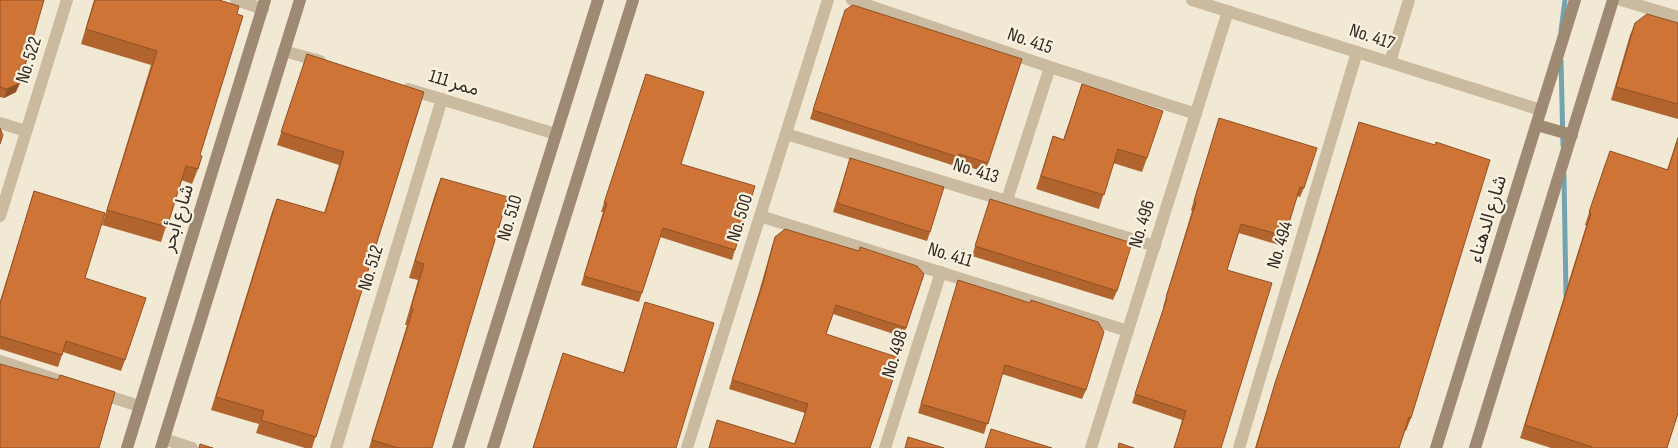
<svg xmlns="http://www.w3.org/2000/svg" width="1678" height="448" viewBox="0 0 1678 448" font-family="'Sofia Sans Condensed','Noto Sans Arabic',sans-serif">
  <style>
    .lines { fill: none; stroke-linecap: round; stroke-linejoin: round }
    .stream { stroke: #72a4b0; stroke-width: 5 }
    .street { stroke: #cabaa0; stroke-width: 12 }
    .secondary { stroke: #9e8972; stroke-width: 12 }
    .wall { fill: #b1642e }
    .shaded-wall { fill: #905126 }
    .building { fill: #ce7436; stroke: #905126 }
    .labels { text-anchor: middle; dominant-baseline: central; stroke-width: 4.5; stroke-linejoin: round; paint-order: stroke }
    .street-label { font-size: 19px; fill: #342b24; stroke: #faf2e1 }
  </style>
  <rect width="100%" height="100%" fill="#f2e9d4"/>
  <g class="lines">
    <!-- stream -->
    <g class="stream">
      <polyline points="1561,31 1565,0"/>
      <polyline points="1561,60 1563,146"/>
      <polyline points="1564,175 1566,296"/>
    </g>
    <!-- street -->
    <g class="street">
      <polyline points="236,0 263,9"/>
      <polyline points="852,0 1050,67 1196,114"/>
      <polyline points="1192,0 1541,110"/>
      <polyline points="1621,0 1678,17"/>
      <polyline points="284,51 320,61"/>
      <polyline points="1390,62 1409,0"/>
      <polyline points="408,89 556,134"/>
      <polyline points="0,123 26,131"/>
      <polyline points="786,134 1155,246"/>
      <polyline points="1007,200 1050,67"/>
      <polyline points="0,216 67,0"/>
      <polyline points="760,216 1128,331"/>
      <polyline points="0,361 73,385"/>
      <polyline points="99,393 139,406"/>
      <polyline points="164,439 192,448"/>
      <polyline points="336,448 442,99"/>
      <polyline points="687,448 828,0"/>
      <polyline points="885,448 941,272"/>
      <polyline points="1091,448 1228,11"/>
      <polyline points="1239,448 1357,52"/>
    </g>
    <!-- secondary -->
    <g class="secondary">
      <polyline points="1537,125 1572,135"/>
      <polyline points="127,448 265,0"/>
      <polyline points="161,448 300,0"/>
      <polyline points="458,448 598,0"/>
      <polyline points="493,448 633,0"/>
      <polyline points="1436,448 1575,0"/>
      <polyline points="1475,448 1613,0"/>
    </g>
  </g>
  <!-- wall -->
  <g class="wall">
    <polygon points="0,0 16,92 4,98 0,97"/>
    <polygon points="94,0 219,0 198,169 192,184 181,180 161,242 102,225 151,65 81,44"/>
    <polygon points="842,19 988,163 985,172 956,163 955,166 810,119"/>
    <polygon points="1635,23 1678,23 1678,119 1611,100 1630,35"/>
    <polygon points="307,54 424,92 312,448 305,448 256,433 259,424 211,410 272,212 277,199 324,213 339,165 277,145"/>
    <polygon points="646,74 681,164 735,250 732,260 660,237 639,302 581,285 603,212 601,212"/>
    <polygon points="1082,84 1147,158 1142,172 1113,163 1099,209 1036,189 1053,136 1063,140"/>
    <polygon points="1219,118 1304,188 1300,197 1297,196 1282,246 1239,233 1227,270 1221,448 1174,448 1182,420 1132,403 1164,307 1163,307 1192,211 1191,210"/>
    <polygon points="1359,122 1411,418 1406,431 1405,430 1399,448 1255,448 1271,396 1314,266"/>
    <polygon points="1678,136 1678,413 1667,448 1551,448 1520,438 1586,226 1585,225 1605,164 1667,170"/>
    <polygon points="850,158 930,232 927,241 833,212"/>
    <polygon points="441,178 432,448 369,448 407,325 405,325 418,280 409,278 435,194"/>
    <polygon points="34,191 85,278 125,360 121,371 63,352 58,367 0,349 0,301"/>
    <polygon points="987,209 1117,291 1113,300 972,256"/>
    <polygon points="775,237 924,274 903,337 833,314 826,334 870,448 709,448 717,420 794,444 805,413 729,389 759,292 772,246"/>
    <polygon points="958,280 1086,390 1082,399 1002,374 984,434 918,413"/>
    <polygon points="645,302 676,448 533,448 563,353 623,373"/>
  </g>
  <!-- shaded-wall -->
  <polygon class="shaded-wall" points="20,83 16,92 4,98 7,89"/>
  <!-- building -->
  <g class="building">
    <polygon points="0,0 44,0 20,83 7,89 0,87"/>
    <polygon points="95,0 219,0 239,6 237,14 243,16 200,155 202,156 198,169 186,166 167,227 107,210 157,51 86,29"/>
    <polygon points="853,5 1022,59 988,163 959,154 958,157 813,110 845,10"/>
    <polygon points="1647,14 1678,23 1678,104 1616,87 1635,23"/>
    <polygon points="307,54 424,92 316,437 261,420 264,411 216,397 277,199 325,213 344,152 281,132"/>
    <polygon points="646,74 704,92 681,164 755,186 735,250 663,228 642,293 584,276 607,203 604,203"/>
    <polygon points="1082,84 1163,111 1147,158 1118,149 1104,195 1041,176 1053,136 1064,140"/>
    <polygon points="1219,118 1317,148 1304,188 1300,187 1285,236 1241,224 1227,270 1272,283 1221,448 1174,448 1186,411 1135,394 1167,298 1166,297 1196,202 1194,201"/>
    <polygon points="1359,122 1435,145 1436,142 1490,160 1411,418 1409,417 1399,448 1256,448 1275,383 1319,254"/>
    <polygon points="0,128 3,135 0,144"/>
    <polygon points="1678,138 1678,413 1667,448 1591,448 1592,447 1525,425 1591,213 1589,212 1610,151 1668,170"/>
    <polygon points="850,158 944,187 930,232 837,203"/>
    <polygon points="441,178 508,197 432,448 398,448 372,440 413,309 411,308 424,264 415,261"/>
    <polygon points="34,191 105,213 85,278 146,298 125,360 66,341 62,355 0,336 0,304"/>
    <polygon points="990,199 1132,243 1117,291 975,246"/>
    <polygon points="785,229 859,251 860,247 917,266 924,274 906,328 836,305 826,334 900,358 870,448 709,448 717,420 795,444 808,404 732,380 763,283 775,237"/>
    <polygon points="958,280 1030,303 1031,300 1098,322 1104,332 1086,390 1005,365 988,424 921,404"/>
    <polygon points="645,302 714,323 676,448 533,448 563,353 624,373"/>
    <polygon points="0,364 58,380 60,375 115,392 99,448 0,448"/>
    <polygon points="991,429 1052,448 985,448"/>
    <polygon points="908,437 944,448 905,448"/>
    <polygon points="1119,443 1134,448 1118,448"/>
    <polygon points="200,444 213,448 199,448"/>
  </g>
  <g class="labels">
    <!-- street labels -->
    <g class="street-label">
      <text transform="translate(1372 37) rotate(18)">No. 417</text>
      <text transform="translate(1030 41) rotate(19)">No. 415</text>
      <text transform="translate(29 60) rotate(-73)">No. 522</text>
      <text transform="translate(454 83) rotate(17)">ممر 111</text>
      <text transform="translate(976 171) rotate(17)">No. 413</text>
      <text transform="translate(178 218) rotate(-73)">شارع أبحر</text>
      <text transform="translate(510 218) rotate(-73)">No. 510</text>
      <text transform="translate(740 218) rotate(-73)">No. 500</text>
      <text transform="translate(1488 219) rotate(-73)">شارع الدهناء</text>
      <text transform="translate(1142 224) rotate(-73)">No. 496</text>
      <text transform="translate(1280 245) rotate(-73)">No. 494</text>
      <text transform="translate(950 255) rotate(17)">No. 411</text>
      <text transform="translate(371 268) rotate(-73)">No. 512</text>
      <text transform="translate(895 354) rotate(-73)">No. 498</text>
    </g>
  </g>
</svg>
